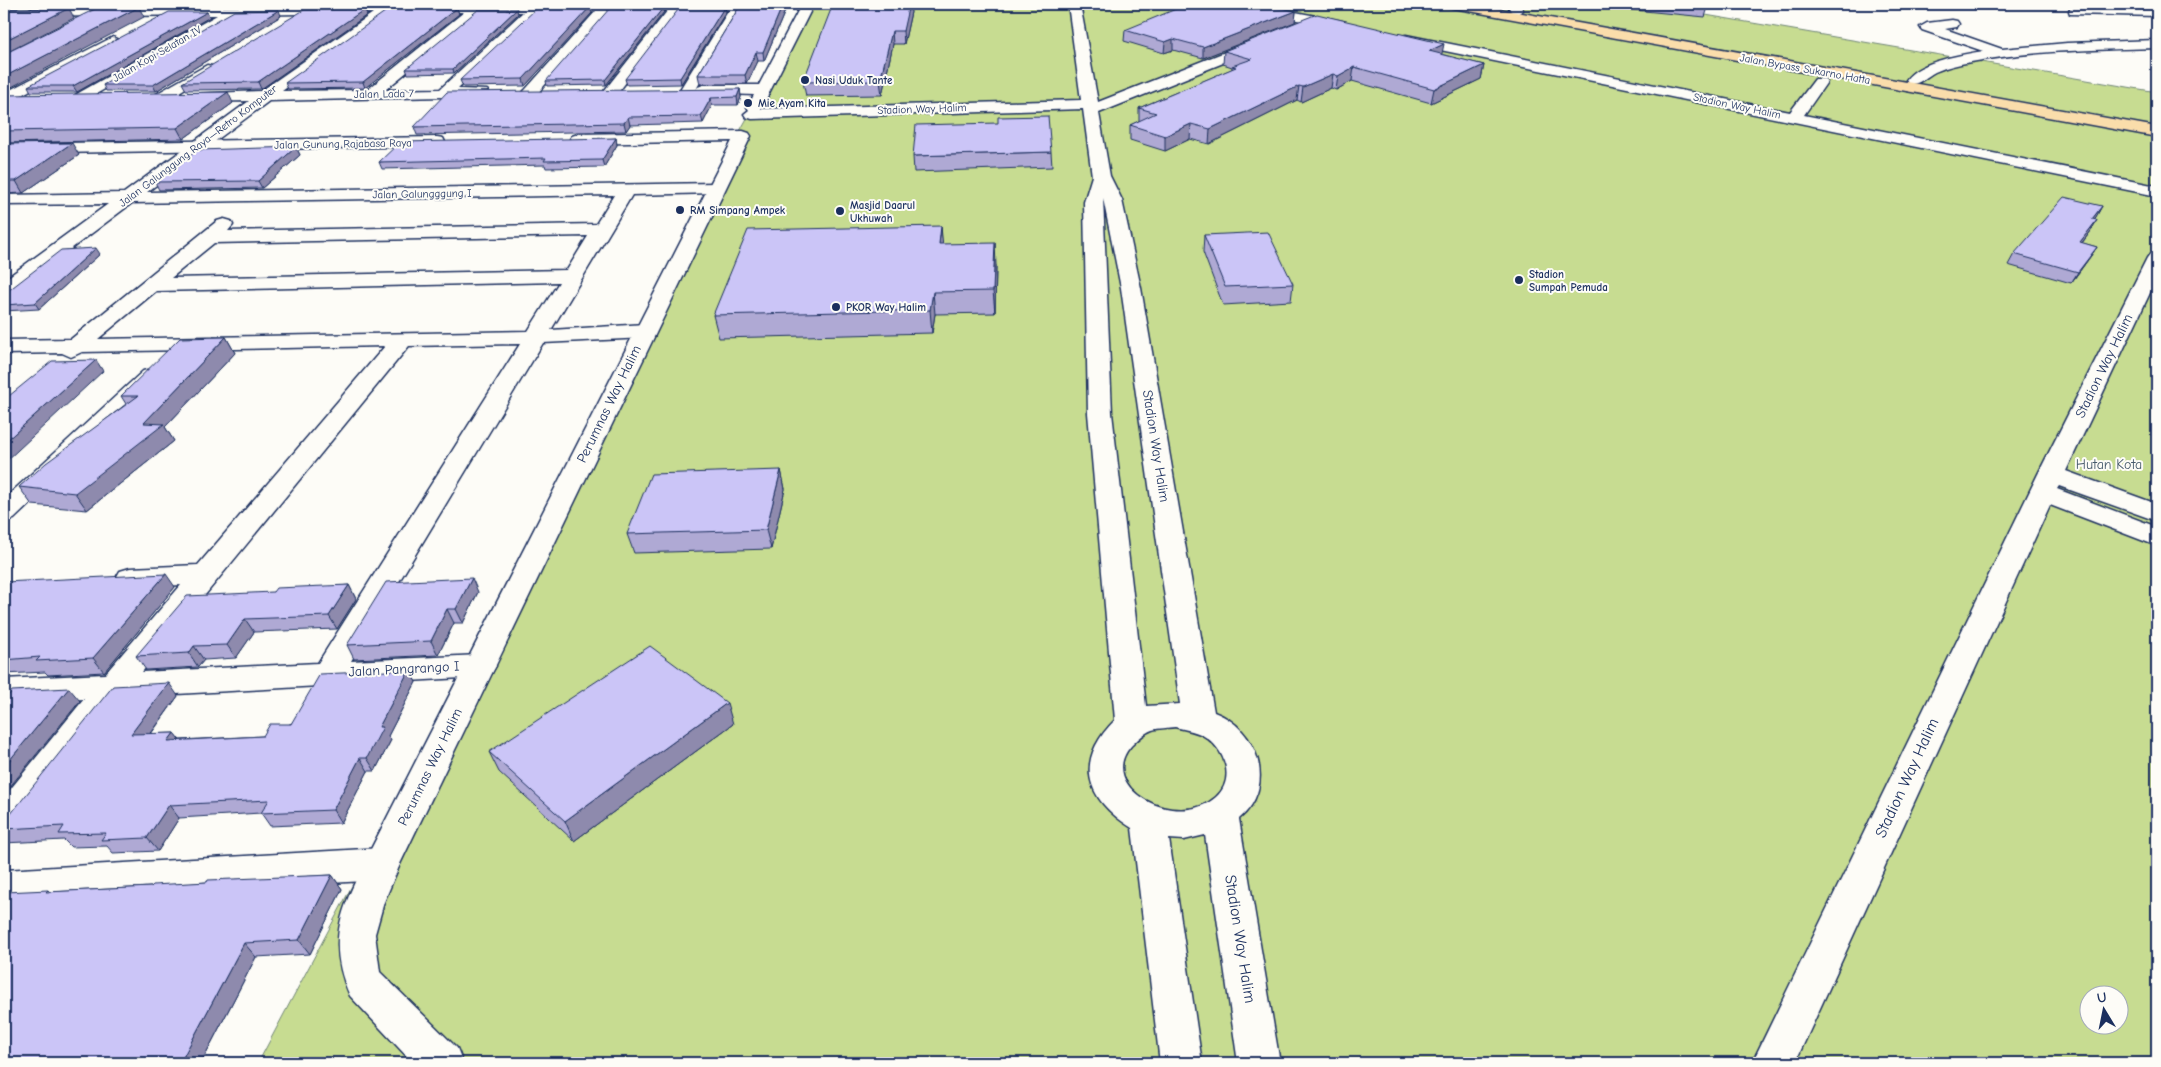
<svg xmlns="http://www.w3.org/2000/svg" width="2161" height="1067" viewBox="0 0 2161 1067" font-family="'Comic Neue',sans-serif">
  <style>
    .green { fill: #c7dc91; stroke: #718678; fill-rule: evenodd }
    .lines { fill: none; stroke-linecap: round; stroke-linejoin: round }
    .minor-casing { stroke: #1b2f5e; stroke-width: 3 }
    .tertiary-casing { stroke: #1b2f5e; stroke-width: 3 }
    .trunk-casing { stroke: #1b2f5e; stroke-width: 3 }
    .minor { fill: #fdfcf7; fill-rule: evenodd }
    .tertiary { fill: #fdfcf7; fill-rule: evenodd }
    .trunk { fill: #faddab; fill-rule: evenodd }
    .wall { fill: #afa9d4; stroke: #1b2f5e }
    .shaded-wall { fill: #8e8aad; stroke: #1b2f5e }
    .building { fill: #cbc5f7; stroke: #1b2f5e }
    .poi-dot { fill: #1b2f5e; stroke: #fdfcf7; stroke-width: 2 }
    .labels { text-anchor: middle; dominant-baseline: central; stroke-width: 4; stroke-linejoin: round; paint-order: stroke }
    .far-street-label { font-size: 11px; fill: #1b2f5e; stroke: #fdfcf7 }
    .far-poi-label { font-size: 11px; font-weight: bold; fill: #1b2f5e; stroke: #fdfcf7; text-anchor: start }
    .street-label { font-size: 14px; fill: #1b2f5e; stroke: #fdfcf7 }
    .park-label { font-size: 14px; fill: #465a6b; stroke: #fdfcf7 }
    .near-street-label { font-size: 16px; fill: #1b2f5e; stroke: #fdfcf7 }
  </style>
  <rect width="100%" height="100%" fill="#fdfcf7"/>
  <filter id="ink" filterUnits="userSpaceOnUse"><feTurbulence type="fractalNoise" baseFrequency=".02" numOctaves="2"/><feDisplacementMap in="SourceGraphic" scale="10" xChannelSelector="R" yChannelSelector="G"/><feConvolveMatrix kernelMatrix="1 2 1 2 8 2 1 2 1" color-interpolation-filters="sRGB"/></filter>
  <g filter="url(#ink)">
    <!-- green -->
    <path class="green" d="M806 4H1641L2157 92V1063H258L620 381 736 138 763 90ZM2088 994H2118V1024H2088Z"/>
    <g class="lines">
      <defs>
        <g id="minor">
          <path d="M388 4H814L761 109 1081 100 1068 4H1080L1098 102 1253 41H1263L1265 44 1263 47 1099 113 1110 176 1122 200 1141 288 1214 712C1258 728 1278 787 1239 819L1280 1063H1238L1205 835 1184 840 1169 839 1202 1063H1160L1132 828C1085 799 1074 761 1115 720L1088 413 1084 202 1092 176 1083 109 752 119 746 117 744 114 749 110 747 107 754 95 698 93 695 90 698 87 703 85H759L799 9H742L695 91 692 94H682L679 91 729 10H681L617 94H607L604 91 668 10 610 11 536 95H526L523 92 526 89 596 11 538 12 458 89 487 90 490 93 487 96 269 101 147 192 716 183 722 184 725 188 722 192 716 193 632 195 551 330 645 324 653 326 656 331 653 336 645 338 543 343 351 661 480 655 491 658 496 666 491 674 480 677 122 697 17 832 4 837V797L84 699 4 703V679L105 674 181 585 130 588 120 585 116 578 120 571 130 568 198 565 385 346 82 352 71 357 62 353 4 354V340L71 339 217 221 224 219 231 221 233 225 228 231 596 224 614 195 132 203 11 294 4 296V280L108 204 4 205V195L124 193 249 101 193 102 188 100 185 97 188 94 261 91 373 13 236 15 80 103 75 101 72 98 75 95 217 15 4 17V9L384 5ZM464 12 367 90 282 91 390 13ZM480 12H523L440 89 385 90ZM1103 198 1121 288 1180 704 1146 706 1112 413ZM588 236 567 270 171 278 214 243ZM559 282 528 331 98 339 156 291ZM520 344 318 663 142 672 409 346ZM1175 727C1186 730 1198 731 1207 738 1226 752 1235 780 1216 797 1177 832 1095 787 1131 746 1137 740 1144 733 1152 730 1159 728 1168 728 1175 727Z"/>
          <polygon points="1230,4 1254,4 1342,21 1349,25 1342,29 1236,8 1232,7"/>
          <polygon points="1507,4 1519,4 1523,10 1517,14 1512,13"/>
          <polygon points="2075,7 2157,8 2157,16 2070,14 2069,11 2070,8"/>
          <path d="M1952 20 1957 21 1959 24 1957 27 1945 29 2002 49 2067 43 2157 40V48C2095 50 2033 50 1971 62 1959 64 1946 67 1935 72 1925 77 1919 86 1908 83L1906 80C1919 61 1961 55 1983 51L1922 30 1920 27 1927 23Z"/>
          <polygon points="1406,35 1790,112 1815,79 1825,79 1827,82 1804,115 2157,186 2157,196 1401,42 1399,39 1401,36"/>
          <polygon points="113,37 120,41 118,44 4,104 4,93"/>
          <polygon points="207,65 212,66 214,69 212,72 166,100 156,100 153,97 156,94"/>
          <polygon points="2157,252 2157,278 2066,471 2157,504 2157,521 2059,486 2057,489 2157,527 2157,546 2050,505 1795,1063 1752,1063 2038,474 2147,258 2150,254"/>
          <polygon points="151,369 159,371 163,376 159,381 14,519 4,521 4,499 143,371"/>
          <polygon points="382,848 395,853 400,864 395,875 382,880 4,902 4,870"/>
        </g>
        <g id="tertiary">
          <path d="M743 131 749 133 751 136 400 864 384 902 375 934 380 972 457 1048 463 1063H413L350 996C324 938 344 905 369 853L732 141 578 144 572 142 570 139 572 136 578 134Z"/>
          <polygon points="437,137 443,138 445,142 443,146 4,154 4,144"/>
        </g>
        <polygon id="trunk" points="1447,4 1472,4 2157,127 2157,137 1453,8 1449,7"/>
      </defs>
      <!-- minor casing -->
      <use href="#minor" class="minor-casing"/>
      <!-- tertiary casing -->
      <use href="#tertiary" class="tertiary-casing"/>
      <!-- trunk casing -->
      <use href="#trunk" class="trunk-casing"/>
      <!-- minor -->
      <use href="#minor" class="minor"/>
      <!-- tertiary -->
      <use href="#tertiary" class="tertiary"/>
      <!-- trunk -->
      <use href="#trunk" class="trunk"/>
    </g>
    <!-- wall -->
    <g class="wall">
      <polygon points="119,4 322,4 120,6"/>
      <polygon points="741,4 784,4 785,11 764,61 758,61 747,84 700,84 698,75"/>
      <polygon points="1611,4 1709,4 1705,17 1614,8"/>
      <polygon points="725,6 726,12 681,84 627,85 625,79"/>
      <polygon points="590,7 592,13 525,86 463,87 460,80"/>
      <polygon points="457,8 459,14 365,88 288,89 285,83"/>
      <polygon points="517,9 518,14 454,73 408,74 406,69"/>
      <polygon points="1296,11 1295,22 1203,58 1173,50 1164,53 1124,41 1125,30"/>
      <polygon points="207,12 210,17 77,92 31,92 28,86"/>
      <polygon points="664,12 606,85 547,86 546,81"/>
      <polygon points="911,12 904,44 893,44 882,95 806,96 803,82"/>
      <polygon points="367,15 261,89 186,90 182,83"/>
      <polygon points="281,16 156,91 106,91 103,85"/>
      <polygon points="1224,51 1442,55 1484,65 1481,79 1431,103 1352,81 1336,90 1331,88 1301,102 1297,100 1209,144 1190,139 1165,151 1130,140 1130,125 1139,121 1139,108 1232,69 1232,67 1223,64"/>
      <polygon points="740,89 741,97 738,105 712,105 703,123 630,125 626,131 417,135 414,127"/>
      <polygon points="4,95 233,103 183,139 4,143"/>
      <polygon points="616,138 617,145 604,167 546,168 545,165 382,169 379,162"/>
      <polygon points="4,144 79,155 23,193 4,194"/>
      <polygon points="296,147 300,155 262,188 159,190 155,182"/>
      <polygon points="1051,152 1052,167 914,172 913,156"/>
      <polygon points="2102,206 2094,220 2091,231 2082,243 2097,247 2090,257 2071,283 2008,265 2014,254"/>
      <polygon points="941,226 942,244 996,265 995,313 935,314 932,333 719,338 713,315"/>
      <polygon points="1204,235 1293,284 1291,301 1223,305 1203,252"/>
      <polygon points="100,254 39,309 4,311 4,294"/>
      <polygon points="226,337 235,353 165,427 174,441 87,510 32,505 19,487 126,404 121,396"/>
      <polygon points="781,470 785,489 771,549 634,553 627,534"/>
      <polygon points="4,582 175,587 104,672 48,675 45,672 4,674"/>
      <polygon points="349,585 356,599 337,629 254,632 236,658 204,660 198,667 146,670 136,656 273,592"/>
      <polygon points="478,592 463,623 454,623 438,655 354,659 347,645"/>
      <polygon points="409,670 416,682 388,736 391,740 375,771 368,771 341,823 270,826 261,813 179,818 158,851 113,853 107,846 71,847 64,840 4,843 4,821 178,696 151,734 174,733 179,740 263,736"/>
      <polygon points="733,724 574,841 499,772 489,752"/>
      <polygon points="332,875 342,889 310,954 256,957 201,1063 48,890 50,892 151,887 207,882"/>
    </g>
    <!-- shaded-wall -->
    <g class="shaded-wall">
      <polygon points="783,4 785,11 764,61 763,52"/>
      <polygon points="907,4 910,4 911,12 904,44 903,31"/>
      <polygon points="725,6 726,12 681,84 680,78"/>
      <polygon points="139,7 144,17 4,91 4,77"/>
      <polygon points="590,7 592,13 525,86 523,79"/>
      <polygon points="69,8 74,18 4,54 4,41"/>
      <polygon points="457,8 459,14 365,88 363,82"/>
      <polygon points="663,8 664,12 606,85 605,80"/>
      <polygon points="365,9 367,15 261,89 258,82"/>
      <polygon points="517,9 518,14 454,73 453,69"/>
      <polygon points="279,10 281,16 156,91 153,85"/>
      <polygon points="1296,11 1295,22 1203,58 1203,47"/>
      <polygon points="207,12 210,17 77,92 73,86"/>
      <polygon points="892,31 893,44 882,95 880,81"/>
      <polygon points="1173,39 1173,50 1164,53 1165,42"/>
      <polygon points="1444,44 1441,58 1429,51"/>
      <polygon points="756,52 758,61 747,84 745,75"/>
      <polygon points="1484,65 1481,79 1431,103 1434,89"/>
      <polygon points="1354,67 1352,81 1336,90 1338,76"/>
      <polygon points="1333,74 1331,88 1301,102 1303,87"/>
      <polygon points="1299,86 1297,100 1209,144 1210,129"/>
      <polygon points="740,89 741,97 738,105 737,97"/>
      <polygon points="228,92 233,103 183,139 177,128"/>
      <polygon points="711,98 712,105 703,123 701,116"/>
      <polygon points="628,117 630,125 626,131 624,123"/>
      <polygon points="1191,124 1190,139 1165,151 1165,136"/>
      <polygon points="616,138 617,145 604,167 602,160"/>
      <polygon points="72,143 79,155 23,193 16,181"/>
      <polygon points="296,147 300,155 262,188 258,181"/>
      <polygon points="2102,206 2096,217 2086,230 2092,219"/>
      <polygon points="2097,220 2091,231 2074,253 2080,242"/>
      <polygon points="941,226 943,248 939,244"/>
      <polygon points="995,243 996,265 995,313 993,291"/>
      <polygon points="2097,247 2090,257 2071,283 2078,272"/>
      <polygon points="96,248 100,254 39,309 35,303"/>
      <polygon points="933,292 935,314 932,333 930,310"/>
      <polygon points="226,337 235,353 165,427 174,441 87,510 75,493 144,423"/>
      <polygon points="96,360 103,371 4,463 4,443"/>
      <polygon points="781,470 785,489 771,549 766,530"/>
      <polygon points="166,574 175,587 104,672 93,658"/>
      <polygon points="472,578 478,592 463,623 456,609"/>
      <polygon points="349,585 356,599 337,629 329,616"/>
      <polygon points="447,609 454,623 438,655 431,641"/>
      <polygon points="245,619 254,632 236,658 227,645"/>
      <polygon points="194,646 204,660 198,667 189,653"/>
      <polygon points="409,670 416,682 388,736 391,740 375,771 367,758 379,727"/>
      <polygon points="169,683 178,696 141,747 131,734"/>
      <polygon points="69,688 80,701 4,794 4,767"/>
      <polygon points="727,703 733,724 574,841 565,821"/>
      <polygon points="174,733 184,745 168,741"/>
      <polygon points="360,758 368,771 341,823 333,810"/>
      <polygon points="169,805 179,818 158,851 147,838"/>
      <polygon points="332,875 342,889 310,954 299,940"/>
      <polygon points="244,943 256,957 201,1063 180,1063"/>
    </g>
    <!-- building -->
    <g class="building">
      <polygon points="741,4 783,4 763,52 756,52 745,75 698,75"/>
      <polygon points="833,4 909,4 903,31 892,31 880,81 803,82"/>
      <polygon points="1188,4 1259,4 1296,11 1203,47 1173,39 1165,42 1125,30"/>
      <polygon points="681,6 725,6 680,78 625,79"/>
      <polygon points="139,7 4,77 4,54 97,8"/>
      <polygon points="590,7 523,79 460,80 537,8"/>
      <polygon points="69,8 4,41 4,9"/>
      <polygon points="457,8 363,82 285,83 389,9"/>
      <polygon points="610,8 663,8 605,80 546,81"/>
      <polygon points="365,9 258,82 182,83 304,10"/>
      <polygon points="479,9 517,9 453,69 406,69"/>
      <polygon points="279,10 153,85 103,85 234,11"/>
      <polygon points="169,12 207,12 73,86 28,86"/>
      <polygon points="1317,14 1444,44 1429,51 1484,65 1434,89 1354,67 1338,76 1333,74 1303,87 1299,86 1210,129 1191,124 1165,136 1130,125 1156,113 1139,108 1236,67 1232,66 1252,59 1224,51"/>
      <polygon points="740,89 737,97 711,98 701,116 628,117 624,123 414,127 447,92"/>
      <polygon points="228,92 177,128 4,131 4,95"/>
      <polygon points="1048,116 1051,152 913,156 916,125 998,123 998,117"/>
      <polygon points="616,138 602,160 544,161 546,158 379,162 400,142"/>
      <polygon points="72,143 16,181 4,181 4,144"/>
      <polygon points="296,147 258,181 155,182 198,150"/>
      <polygon points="2064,197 2102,206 2092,219 2097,220 2080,242 2097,247 2078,272 2014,254"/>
      <polygon points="941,226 939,244 995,243 993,291 933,292 930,310 713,315 748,230"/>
      <polygon points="1268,232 1293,284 1225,287 1204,235"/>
      <polygon points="96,248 35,303 4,305 4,294 61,250"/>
      <polygon points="226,337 144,423 164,424 75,493 19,487 46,463 138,396 121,396 180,338"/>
      <polygon points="96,360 4,443 4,400 52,361"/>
      <polygon points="781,470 766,530 627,534 651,474"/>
      <polygon points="166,574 93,658 36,661 40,657 4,660 4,582"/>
      <polygon points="472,578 456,609 447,609 431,641 347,645 386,582"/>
      <polygon points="349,585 329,616 245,619 227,645 194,646 189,653 136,656 187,596 273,592 276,588"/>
      <polygon points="650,646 727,703 565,821 489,752"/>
      <polygon points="409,670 379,727 383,727 367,758 360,758 333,810 261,813 269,800 169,805 147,838 101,840 106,833 59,834 64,826 4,829 4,821 6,820 113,686 169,683 131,734 174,733 168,741 263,736 270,724 291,724 320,674"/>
      <polygon points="69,688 4,767 4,701 12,691"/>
      <polygon points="332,875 299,940 244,943 180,1063 4,1063 4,894 5,892 48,890 46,892 151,887 153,885 207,882 208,880"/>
    </g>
  </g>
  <!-- markers -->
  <g class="poi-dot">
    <circle cx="805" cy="80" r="5"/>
    <circle cx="748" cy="103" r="5"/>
    <circle cx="680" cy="210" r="5"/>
    <circle cx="840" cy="211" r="5"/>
    <circle cx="1519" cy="280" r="5"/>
    <circle cx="836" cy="307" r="5"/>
  </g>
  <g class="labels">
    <!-- far-street labels -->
    <g class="far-street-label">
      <text transform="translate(157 54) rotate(-30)">Jalan Kopi Selatan IV</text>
      <text transform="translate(1805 69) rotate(10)">Jalan Bypass Sukarno Hatta</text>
      <text transform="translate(384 94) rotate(-1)">Jalan Lada 7</text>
      <text transform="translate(1737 106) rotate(12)">Stadion Way Halim</text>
      <text transform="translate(922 109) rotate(-2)">Stadion Way Halim</text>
      <text transform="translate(343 144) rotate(-1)">Jalan Gunung Rajabasa Raya</text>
      <text transform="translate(198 146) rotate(-37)">Jalan Galunggung Raya—Retro Komputer</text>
      <text transform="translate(422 194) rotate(-1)">Jalan Galungggung I</text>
    </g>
    <!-- far-poi labels -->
    <g class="far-poi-label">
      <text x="815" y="80">Nasi Uduk Tante</text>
      <text x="758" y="103">Mie Ayam Kita</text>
      <text x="850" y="205">Masjid Daarul<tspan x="850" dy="13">Ukhuwah</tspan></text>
      <text x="690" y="210">RM Simpang Ampek</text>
      <text x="1529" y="274">Stadion<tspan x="1529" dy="13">Sumpah Pemuda</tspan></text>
      <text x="846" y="307">PKOR Way Halim</text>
    </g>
    <!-- street labels -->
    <g class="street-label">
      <text transform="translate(2104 366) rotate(-64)">Stadion Way Halim</text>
      <text transform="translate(609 404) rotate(-64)">Perumnas Way Halim</text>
      <text transform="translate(1156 446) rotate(81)">Stadion Way Halim</text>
      <text transform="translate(404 669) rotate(-3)">Jalan Pangrango I</text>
      <text transform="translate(430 767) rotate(-64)">Perumnas Way Halim</text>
    </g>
    <!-- park labels -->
    <g class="park-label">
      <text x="2109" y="464">Hutan Kota</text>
    </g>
    <!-- near-street labels -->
    <g class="near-street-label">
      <text transform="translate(1907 778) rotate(-65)">Stadion Way Halim</text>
      <text transform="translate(1240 939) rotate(81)">Stadion Way Halim</text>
    </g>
  </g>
  <!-- margin -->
  <rect width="2161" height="1067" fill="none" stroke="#fdfcf7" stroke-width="20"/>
  <rect x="10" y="10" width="2141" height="1047" fill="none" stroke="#1b2f5e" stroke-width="2" filter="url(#ink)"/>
  <!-- north arrow -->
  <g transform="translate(2104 1010) rotate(350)"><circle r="24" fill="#fdfcf7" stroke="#a3aaba"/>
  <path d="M0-4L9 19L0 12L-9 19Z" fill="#1b2f5e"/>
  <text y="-8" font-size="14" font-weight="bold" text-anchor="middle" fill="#1b2f5e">U</text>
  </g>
</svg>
